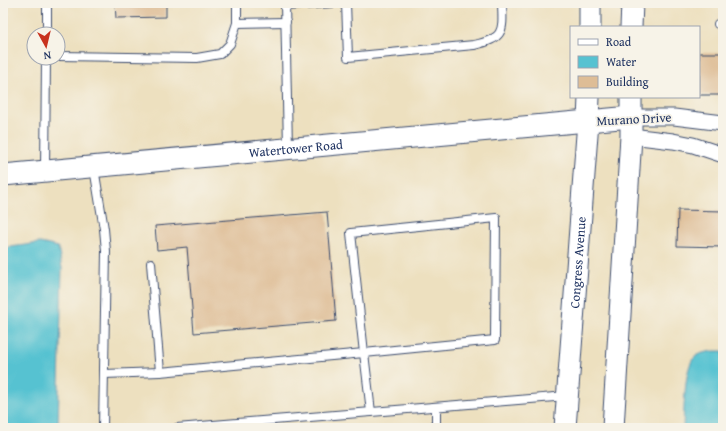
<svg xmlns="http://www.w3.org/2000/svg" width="726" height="431" viewBox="0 0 726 431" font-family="'Gentium Book Plus',serif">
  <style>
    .water { fill: #57c2d1; stroke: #397898 }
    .building { fill: #debd96 }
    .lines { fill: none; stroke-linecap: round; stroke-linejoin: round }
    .lane-casing { stroke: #3a4a6d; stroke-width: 10 }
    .street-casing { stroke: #3a4a6d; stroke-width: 17 }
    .secondary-casing { stroke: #3a4a6d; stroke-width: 23 }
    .lane { stroke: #fff; stroke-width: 8 }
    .street { stroke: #fff; stroke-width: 15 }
    .secondary { stroke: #fff; stroke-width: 21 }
    .labels { text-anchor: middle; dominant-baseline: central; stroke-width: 3.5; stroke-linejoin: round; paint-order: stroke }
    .street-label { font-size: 13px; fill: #1b2f5e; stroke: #f7f3e8 }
  </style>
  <rect width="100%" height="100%" fill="#f7f3e8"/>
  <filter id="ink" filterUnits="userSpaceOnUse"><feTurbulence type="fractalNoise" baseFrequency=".025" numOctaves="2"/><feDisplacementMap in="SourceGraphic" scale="8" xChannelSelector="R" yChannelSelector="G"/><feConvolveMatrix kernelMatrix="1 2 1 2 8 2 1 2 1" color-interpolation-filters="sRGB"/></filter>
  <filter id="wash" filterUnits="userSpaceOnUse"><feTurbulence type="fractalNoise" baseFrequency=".012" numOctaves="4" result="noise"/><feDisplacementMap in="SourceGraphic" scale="16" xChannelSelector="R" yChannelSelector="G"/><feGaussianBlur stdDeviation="0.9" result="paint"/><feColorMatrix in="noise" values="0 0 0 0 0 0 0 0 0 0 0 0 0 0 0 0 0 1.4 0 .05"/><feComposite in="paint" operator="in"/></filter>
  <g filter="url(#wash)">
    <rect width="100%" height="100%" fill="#ede0bf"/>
    <!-- water -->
    <g class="water">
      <polygon points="40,243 58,247 62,268 58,428 3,428 3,248"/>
      <path d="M714 351H723V428H683C684 413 684 368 694 358 699 353 706 352 714 351Z"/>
    </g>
    <g id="blocks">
      <!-- building -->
      <g class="building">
        <polygon points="115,3 166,3 166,17 116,18"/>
        <rect x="699" y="53" width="24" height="42"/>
        <polygon points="678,210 723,211 723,247 677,246"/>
        <polygon points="327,212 336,321 194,333 187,247 157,250 155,226"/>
      </g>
    </g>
  </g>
  <g filter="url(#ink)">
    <use href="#blocks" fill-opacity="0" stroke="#3a4a6d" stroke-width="1"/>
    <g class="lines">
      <defs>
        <g id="lane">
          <polyline points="47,3 47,34"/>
          <polyline points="237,3 237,23 286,22"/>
          <polyline points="285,3 288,148"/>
          <path d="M346 3 348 57 474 45C505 38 503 31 502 3"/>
          <polyline points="285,6 333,3"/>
          <polyline points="718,24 723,24"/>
          <polyline points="58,56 197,58 220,54 230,44 237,23"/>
          <polyline points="94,168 104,229 106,251 103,428"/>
          <polyline points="45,171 46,58"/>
          <polyline points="151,263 160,372"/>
          <polyline points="104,374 160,372 364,353 351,233 496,218 495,340 364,353 371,412"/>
          <polyline points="436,407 436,428"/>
          <polyline points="177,428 567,396"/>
        </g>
        <g id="street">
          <polyline points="631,117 674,117 723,123"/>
          <polyline points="631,136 673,141 693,145 723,155"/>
        </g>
        <g id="secondary">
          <polyline points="590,27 590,3"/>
          <polyline points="631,27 632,3"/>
          <path id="s1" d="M3 175 631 117"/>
          <path id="s2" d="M565 428 588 121 589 97"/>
          <polyline points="613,428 631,136 631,97"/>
        </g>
      </defs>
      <!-- lane casing -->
      <use href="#lane" class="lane-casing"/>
      <!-- street casing -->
      <use href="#street" class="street-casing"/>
      <!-- secondary casing -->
      <use href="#secondary" class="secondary-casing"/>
      <!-- lane -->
      <use href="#lane" class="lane"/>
      <!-- street -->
      <use href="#street" class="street"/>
      <!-- secondary -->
      <use href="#secondary" class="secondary"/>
    </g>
  </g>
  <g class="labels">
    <!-- street labels -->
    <g class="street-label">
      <text transform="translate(634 119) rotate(-3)">Murano Drive</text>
      <text stroke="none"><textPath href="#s1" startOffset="294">Watertower Road</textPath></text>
      <text stroke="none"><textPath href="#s2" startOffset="166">Congress Avenue</textPath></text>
    </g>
  </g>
  <!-- margin -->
  <rect width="726" height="431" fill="none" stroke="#f7f3e8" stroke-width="16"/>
  <!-- legend -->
  <rect x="570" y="26" width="130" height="72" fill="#f7f3e8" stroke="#9fa5b1"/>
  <rect x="578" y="39" width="20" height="6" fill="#ffffff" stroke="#9fa5b1"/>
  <text x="606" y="46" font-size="12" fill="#1b2f5e">Road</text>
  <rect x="578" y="56" width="20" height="12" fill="#57c2d1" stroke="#9fa5b1"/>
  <text x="606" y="66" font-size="12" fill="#1b2f5e">Water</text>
  <rect x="578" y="76" width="20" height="12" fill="#debd96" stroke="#9fa5b1"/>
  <text x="606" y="86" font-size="12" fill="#1b2f5e">Building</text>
  <!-- north arrow -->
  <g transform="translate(46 46) rotate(172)"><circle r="19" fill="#f7f3e8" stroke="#9fa5b1"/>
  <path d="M0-3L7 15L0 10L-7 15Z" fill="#c8321e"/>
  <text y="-6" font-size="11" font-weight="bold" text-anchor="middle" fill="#1b2f5e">N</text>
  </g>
</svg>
